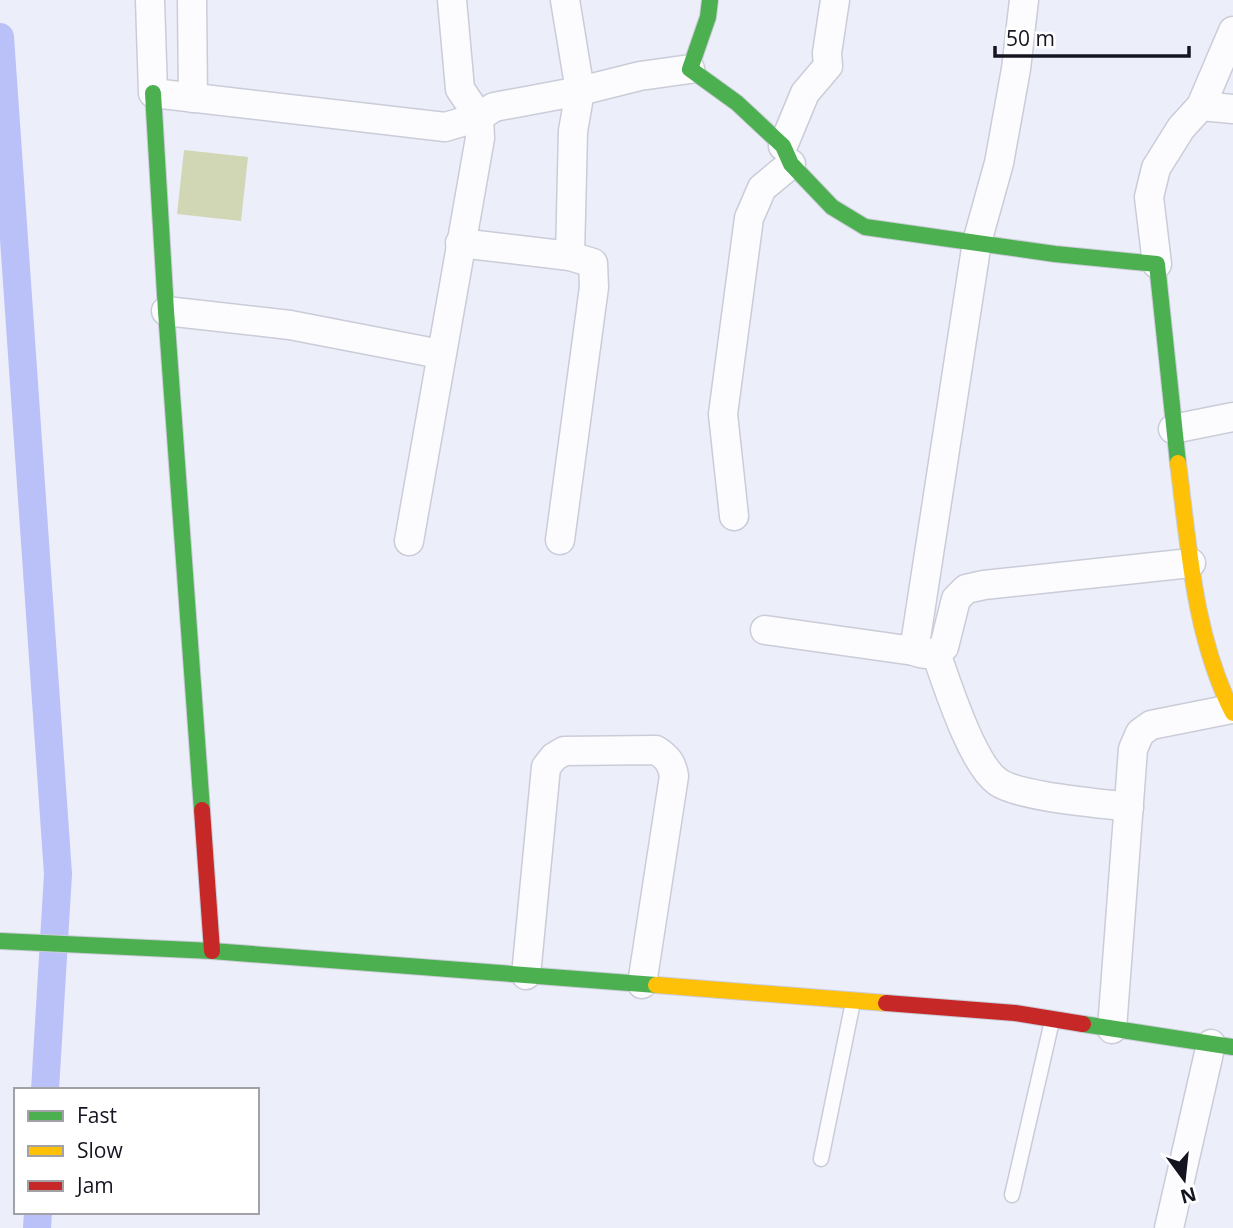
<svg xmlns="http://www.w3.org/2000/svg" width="1233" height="1228" viewBox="0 0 1233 1228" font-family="'Open Sans',sans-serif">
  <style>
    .green { fill: #d1d7b5 }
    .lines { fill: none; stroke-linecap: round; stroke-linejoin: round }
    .canal { stroke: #bac1f8; stroke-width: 28 }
    .lane-casing { stroke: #caccd8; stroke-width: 17 }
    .street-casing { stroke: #caccd8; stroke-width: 31 }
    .fast-casing { stroke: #caccd8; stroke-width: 18 }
    .slow-casing { stroke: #caccd8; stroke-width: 18 }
    .jam-casing { stroke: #caccd8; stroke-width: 18 }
    .lane { stroke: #fcfcfe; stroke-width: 14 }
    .street { stroke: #fcfcfe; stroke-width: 28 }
    .fast { stroke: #4caf50; stroke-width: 16 }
    .slow { stroke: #ffc107; stroke-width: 16 }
    .jam { stroke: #c62828; stroke-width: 16 }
  </style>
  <rect width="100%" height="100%" fill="#eceef9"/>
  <!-- green -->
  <polygon class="green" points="184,150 248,157 241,221 177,214"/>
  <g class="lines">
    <!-- canal -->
    <g class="canal">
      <polyline points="0,37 58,874 45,1090"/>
      <polyline points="37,1228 38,1212"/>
    </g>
    <defs>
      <g id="lane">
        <polyline points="821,1159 853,1002"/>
        <polyline points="1012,1195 1052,1021"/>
      </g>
      <g id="street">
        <polyline points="150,0 153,93 445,127 479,117 460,89 452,0"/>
        <polyline points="192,0 193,98"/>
        <polyline points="565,0 580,91 573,131 570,256"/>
        <polyline points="1201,106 1233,109"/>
        <polyline points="783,146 805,93 828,66 827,53 835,0"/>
        <polyline points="460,243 570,256 593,263 594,287 560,540"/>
        <polyline points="1157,264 1149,197 1156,168 1181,128 1201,106 1233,31"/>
        <polyline points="166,311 290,325 440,354"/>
        <polyline points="1173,429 1233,417"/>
        <polyline points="734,516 723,414 749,218 762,188 791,164"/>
        <polyline points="409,541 480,138 479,117 494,107 580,91 640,76 690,69"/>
        <path d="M765 630 914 651C926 656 933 655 944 647L956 599 966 589 984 585 1191 563"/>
        <polyline points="914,651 977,242 999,163 1016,69 1024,0"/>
        <path d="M936 653C947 684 972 764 998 782 1020 797 1100 803 1129 807"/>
        <path d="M526 975 546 767 554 757 564 751 656 750C667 757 672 763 674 776L642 984"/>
        <polyline points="1112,1029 1133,749 1140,733 1151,725 1231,709"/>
        <polyline points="1169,1228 1211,1044"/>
      </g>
      <g id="fast">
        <polyline points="710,0 708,17 690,69 737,103 783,146 791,164 832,207 865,227 1055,254 1157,264 1178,463"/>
        <polyline points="153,93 166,311 202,810"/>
        <polyline points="0,941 212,951 656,985"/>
        <polyline points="1083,1024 1233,1047"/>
      </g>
      <g id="slow">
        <path d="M1178 463C1189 548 1194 636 1233 713"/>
        <polyline points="656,985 886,1003"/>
      </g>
      <g id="jam">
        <polyline points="202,810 212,951"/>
        <polyline points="886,1003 1015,1013 1083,1024"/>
      </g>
    </defs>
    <!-- lane casing -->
    <use href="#lane" class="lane-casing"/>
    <!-- street casing -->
    <use href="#street" class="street-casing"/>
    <!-- fast casing -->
    <use href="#fast" class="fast-casing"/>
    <!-- slow casing -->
    <use href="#slow" class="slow-casing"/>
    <!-- jam casing -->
    <use href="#jam" class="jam-casing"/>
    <!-- lane -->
    <use href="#lane" class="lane"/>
    <!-- street -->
    <use href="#street" class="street"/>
    <!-- fast -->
    <use href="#fast" class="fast"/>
    <!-- slow -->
    <use href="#slow" class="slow"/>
    <!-- jam -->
    <use href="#jam" class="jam"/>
  </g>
  <!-- legend -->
  <rect x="14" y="1088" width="245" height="126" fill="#ffffff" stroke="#a1a1a6" stroke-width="2"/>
  <rect x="28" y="1111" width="35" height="10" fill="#4caf50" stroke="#a1a1a6" stroke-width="2"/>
  <text x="77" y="1123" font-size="21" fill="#141521">Fast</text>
  <rect x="28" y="1146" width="35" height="10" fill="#ffc107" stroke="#a1a1a6" stroke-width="2"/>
  <text x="77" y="1158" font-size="21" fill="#141521">Slow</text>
  <rect x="28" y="1181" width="35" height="10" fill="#c62828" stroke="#a1a1a6" stroke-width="2"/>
  <text x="77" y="1193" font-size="21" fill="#141521">Jam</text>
  <!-- north arrow -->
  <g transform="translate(1184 1179) rotate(165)" stroke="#ffffff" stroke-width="5" paint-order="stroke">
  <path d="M0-5L12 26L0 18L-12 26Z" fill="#141521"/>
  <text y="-10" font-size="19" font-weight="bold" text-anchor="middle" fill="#141521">N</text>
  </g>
  <!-- scale -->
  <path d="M995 46v10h194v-10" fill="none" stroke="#141521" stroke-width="3.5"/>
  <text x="1006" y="46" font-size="21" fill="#141521" stroke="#ffffff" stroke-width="5" paint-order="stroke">50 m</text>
</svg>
